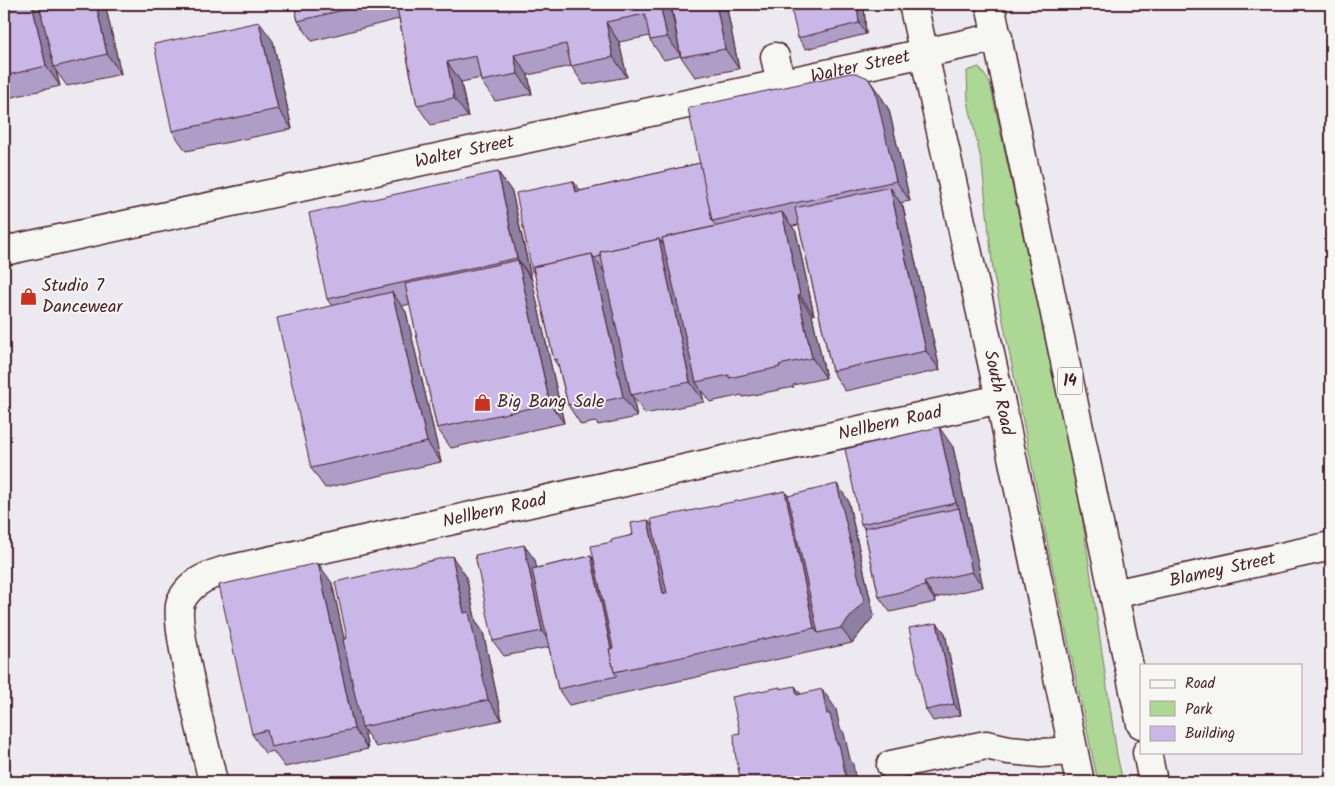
<svg xmlns="http://www.w3.org/2000/svg" width="1335" height="786" viewBox="0 0 1335 786" font-family="Kalam,sans-serif">
  <style>
    .green { fill: #acd794; stroke: #7b7b60 }
    .lines { fill: none; stroke-linecap: round; stroke-linejoin: round }
    .minor-casing { stroke: #4a1f2b; stroke-width: 31 }
    .highway-casing { stroke: #4a1f2b; stroke-width: 31 }
    .minor { stroke: #f6f6f2; stroke-width: 28 }
    .highway { stroke: #f6f6f2; stroke-width: 28 }
    .wall { fill: #ad9dc7; stroke: #4a1f2b }
    .shaded-wall { fill: #8d80a2; stroke: #4a1f2b }
    .building { fill: #c9b7e7; stroke: #4a1f2b }
    .labels { text-anchor: middle; dominant-baseline: central; stroke-width: 4; stroke-linejoin: round; paint-order: stroke }
    .shield { fill: #f6f6f2; stroke: #7e6067; stroke-width: 1 }
    .shield-label { font-size: 16px; font-weight: bold; fill: #4a1f2b }
    .street-label { font-size: 18px; fill: #4a1f2b; stroke: #f6f6f2 }
    .poi-label { font-size: 18px; fill: #4a1f2b; stroke: #f6f6f2; text-anchor: start }
  </style>
  <rect width="100%" height="100%" fill="#ede9f0"/>
  <filter id="ink" filterUnits="userSpaceOnUse"><feTurbulence type="fractalNoise" baseFrequency=".02" numOctaves="2"/><feDisplacementMap in="SourceGraphic" scale="10" xChannelSelector="R" yChannelSelector="G"/><feConvolveMatrix kernelMatrix="1 2 1 2 8 2 1 2 1" color-interpolation-filters="sRGB"/></filter>
  <g filter="url(#ink)">
    <!-- green -->
    <polygon class="green" points="979,67 990,83 1079,495 1117,755 1123,782 1098,782 1049,551 993,271 982,165 968,101 967,71"/>
    <g class="lines">
      <defs>
        <g id="minor">
          <polyline points="775,57 781,83"/>
          <path id="s1" d="M4 251 924 53"/>
          <path id="s2" d="M1114 594 1331 546"/>
          <polyline points="891,765 986,745 1009,750 1041,753 1073,751"/>
          <path id="s3" d="M213 782C207 753 172 620 181 601 190 583 206 576 223 571L1000 399"/>
        </g>
        <g id="highway">
          <path id="s4" d="M913 4 1000 399 1080 782"/>
          <polyline points="990,4 1141,724"/>
          <polyline points="924,53 998,37"/>
          <polyline points="1147,752 1153,782"/>
        </g>
      </defs>
      <!-- minor casing -->
      <use href="#minor" class="minor-casing"/>
      <!-- highway casing -->
      <use href="#highway" class="highway-casing"/>
      <!-- minor -->
      <use href="#minor" class="minor"/>
      <!-- highway -->
      <use href="#highway" class="highway"/>
    </g>
    <!-- wall -->
    <g class="wall">
      <polygon points="4,4 106,4 105,4 121,74 67,86 56,71 60,86 4,99"/>
      <polygon points="294,4 670,4 681,56 664,60 650,40 650,36 619,42 627,77 584,85 571,66 528,75 532,94 495,101 481,81 481,78 461,82 468,117 431,125 417,105 399,19 312,41 298,21"/>
      <polygon points="671,4 726,4 739,69 695,77 681,57"/>
      <polygon points="800,4 862,4 864,6 866,34 806,49 798,38 801,6"/>
      <polygon points="273,41 292,129 186,151 172,131"/>
      <polygon points="882,98 889,110 910,201 900,203 903,207 940,370 845,391 832,371 799,225 792,226 796,232 814,315 812,315 826,378 793,385 794,387 743,397 742,395 710,402 701,390 704,402 645,414 633,397 637,417 598,425 595,422 581,425 568,405 559,368 554,360 535,275 532,271 573,181 580,191 700,163"/>
      <polygon points="498,172 512,192 564,423 451,448 437,428 410,304 402,306 406,312 441,462 325,488 311,468 332,306 327,299"/>
      <polygon points="953,447 983,587 935,598 936,602 890,612 879,597 864,528 861,524"/>
      <polygon points="785,491 788,496 848,500 874,616 852,643 569,705 558,689 549,647 504,656 493,641 535,560 536,568 591,556 594,560 612,542 653,527"/>
      <polygon points="466,576 476,622 483,632 502,720 376,747 364,730 368,749 285,767 273,751 265,753 252,734 332,583 344,639 347,638"/>
      <polygon points="937,623 945,633 961,715 933,721 926,710"/>
    </g>
    <!-- shaded-wall -->
    <g class="shaded-wall">
      <polygon points="32,4 41,4 54,67 56,71 60,86 46,66"/>
      <polygon points="96,4 105,4 121,74 107,54"/>
      <polygon points="660,4 670,4 681,56 667,37"/>
      <polygon points="716,4 726,4 739,69 725,49"/>
      <polygon points="857,4 862,4 864,6 866,34 859,23"/>
      <polygon points="259,22 273,41 292,129 278,109"/>
      <polygon points="606,22 619,42 627,77 613,57"/>
      <polygon points="514,55 528,75 532,94 518,74"/>
      <polygon points="447,62 461,82 468,117 454,98"/>
      <polygon points="868,78 882,98 889,110 910,201 896,181"/>
      <polygon points="498,172 512,192 531,278 517,258"/>
      <polygon points="573,181 581,191 576,192"/>
      <polygon points="890,187 903,207 940,370 926,351"/>
      <polygon points="782,212 796,232 814,315 800,295"/>
      <polygon points="659,239 673,258 696,382 701,390 704,402 690,382"/>
      <polygon points="592,254 606,274 631,395 633,397 637,417 623,397"/>
      <polygon points="518,260 532,280 564,423 550,404"/>
      <polygon points="392,292 406,312 441,462 427,442"/>
      <polygon points="798,295 812,315 826,378 812,358"/>
      <polygon points="939,427 953,447 983,587 972,572 959,508 956,503"/>
      <polygon points="837,484 848,500 874,616 852,643 841,628"/>
      <polygon points="785,491 799,511 818,633 814,628"/>
      <polygon points="648,520 662,539 677,614 663,594"/>
      <polygon points="524,545 535,560 552,646 542,631"/>
      <polygon points="452,556 466,576 476,622 483,632 502,720 488,700 464,613"/>
      <polygon points="591,556 602,572 623,670 616,671"/>
      <polygon points="318,563 332,583 363,727 362,727 364,730 368,749 354,729"/>
      <polygon points="924,582 935,598 936,602 925,586"/>
      <polygon points="937,623 945,633 961,715 954,704"/>
      <polygon points="795,686 809,705 797,695"/>
      <polygon points="822,689 836,709 840,728 844,733 850,759 853,764 856,782 847,782 837,744 827,714"/>
      <polygon points="697,775 702,782 699,782"/>
    </g>
    <!-- building -->
    <g class="building">
      <polygon points="4,4 32,4 46,66 4,76"/>
      <polygon points="39,4 96,4 107,54 54,67"/>
      <polygon points="294,4 369,4 298,21"/>
      <polygon points="415,4 660,4 667,37 650,40 645,14 606,22 613,57 571,66 566,44 514,55 518,74 481,81 476,56 447,62 454,98 417,105 397,8"/>
      <polygon points="671,4 716,4 725,49 681,57"/>
      <polygon points="811,4 857,4 859,23 798,38 791,8"/>
      <polygon points="259,22 278,109 172,131 154,44"/>
      <polygon points="850,73 856,73 868,78 875,90 896,181 712,221 688,108"/>
      <polygon points="700,163 712,221 716,226 662,238 663,242 662,243 659,239 600,252 601,256 594,258 592,254 533,267 534,271 532,271 516,193 573,181 576,192"/>
      <polygon points="498,172 517,258 327,299 309,213"/>
      <polygon points="890,187 926,351 832,371 795,208"/>
      <polygon points="782,212 800,295 798,295 812,358 779,365 780,367 729,378 729,375 696,382 662,238"/>
      <polygon points="659,239 690,382 631,395 600,252"/>
      <polygon points="592,254 623,397 584,405 583,402 568,405 557,359 554,360 533,267"/>
      <polygon points="518,260 550,404 437,428 405,284"/>
      <polygon points="392,292 427,442 311,468 277,318"/>
      <polygon points="939,427 956,503 861,524 845,449"/>
      <polygon points="837,484 864,601 841,628 818,633 788,496"/>
      <polygon points="785,491 814,628 614,672 609,649 613,648 591,546 612,542 611,540 633,535 631,523 648,520 663,594 667,593 651,519"/>
      <polygon points="959,508 972,572 924,582 925,586 879,597 864,528"/>
      <polygon points="524,545 542,631 493,641 475,555"/>
      <polygon points="452,556 464,613 469,612 488,700 362,727 343,640 347,638 335,582"/>
      <polygon points="591,556 611,649 609,649 614,672 617,676 558,689 532,569"/>
      <polygon points="318,563 354,729 271,747 267,730 252,734 219,585"/>
      <polygon points="937,623 954,704 926,710 909,628"/>
      <polygon points="795,686 797,695 822,689 827,714 830,714 837,744 839,744 847,782 739,782 741,782 735,753 734,734 740,733 732,697 780,687 780,689"/>
      <polygon points="697,775 699,782 661,782"/>
    </g>
  </g>
  <!-- icons -->
  <defs>
    <symbol id="shop-bare" viewBox="-9 -9 18 18"><path d="M-5-2.5h2.3a2.7 3.5 0 0 1 5.4 0H5L5.5 6h-11ZM-1.5-2.5h3a1.5 2.3 0 0 0-3 0Z" fill="#c8321e" stroke="#f6f6f2" stroke-width="2.5" paint-order="stroke"/></symbol>
  </defs>
  <g fill-rule="evenodd">
    <use href="#shop-bare" x="16" y="284" width="25" height="25"/>
    <use href="#shop-bare" x="470" y="390" width="25" height="25"/>
  </g>
  <g class="labels">
    <!-- shield labels -->
    <rect class="shield" x="1057.5" y="367.5" width="25" height="27" rx="4"/>
    <g class="shield-label">
      <text x="1070" y="381">14</text>
    </g>
    <!-- street labels -->
    <g class="street-label">
      <text stroke="none"><textPath href="#s1" startOffset="876">Walter Street</textPath></text>
      <text stroke="none"><textPath href="#s1" startOffset="471">Walter Street</textPath></text>
      <text stroke="none"><textPath href="#s4" startOffset="398">South Road</textPath></text>
      <text stroke="none"><textPath href="#s3" startOffset="921">Nellbern Road</textPath></text>
      <text stroke="none"><textPath href="#s3" startOffset="516">Nellbern Road</textPath></text>
      <text stroke="none"><textPath href="#s2" startOffset="111">Blamey Street</textPath></text>
    </g>
    <!-- poi labels -->
    <g class="poi-label">
      <text x="42" y="286">Studio 7<tspan x="42" dy="21">Dancewear</tspan></text>
      <text x="497" y="402">Big Bang Sale</text>
    </g>
  </g>
  <!-- margin -->
  <rect width="1335" height="786" fill="none" stroke="#f6f6f2" stroke-width="20"/>
  <rect x="10" y="10" width="1315" height="766" fill="none" stroke="#4a1f2b" stroke-width="2" filter="url(#ink)"/>
  <!-- legend -->
  <rect x="1140" y="664" width="162" height="90" fill="#f6f6f2" stroke="#b1a0a2"/>
  <rect x="1150" y="680" width="25" height="8" fill="#f6f6f2" stroke="#b1a0a2"/>
  <text x="1185" y="688" font-size="15" fill="#4a1f2b">Road</text>
  <rect x="1150" y="701" width="25" height="15" fill="#acd794" stroke="#b1a0a2"/>
  <text x="1185" y="714" font-size="15" fill="#4a1f2b">Park</text>
  <rect x="1150" y="726" width="25" height="15" fill="#c9b7e7" stroke="#b1a0a2"/>
  <text x="1185" y="738" font-size="15" fill="#4a1f2b">Building</text>
</svg>
